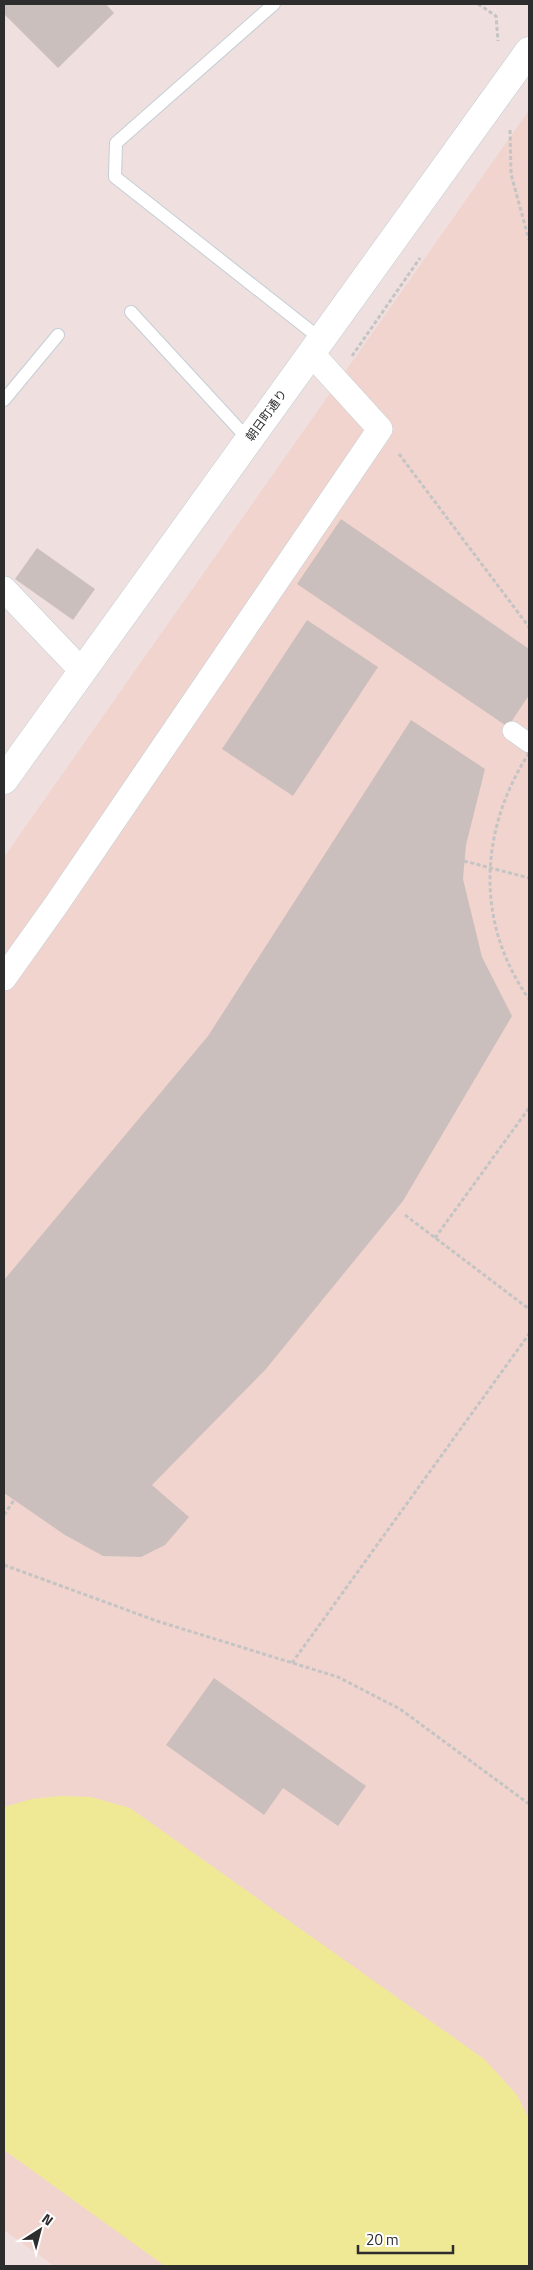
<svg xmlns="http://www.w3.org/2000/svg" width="533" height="2270" viewBox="0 0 533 2270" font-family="'Titillium Web','Noto Sans JP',sans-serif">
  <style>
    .education { fill: #f1d4ce }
    .pitch { fill: #efe995 }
    .building { fill: #cbbfbd }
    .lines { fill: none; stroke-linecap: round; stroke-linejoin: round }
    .service-casing { stroke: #c3ced4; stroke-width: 14 }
    .pedestrian-casing { stroke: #c3ced4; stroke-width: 20 }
    .minor-casing { stroke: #c3ced4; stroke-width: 26 }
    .tertiary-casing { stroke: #c3ced4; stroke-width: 29 }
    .path { stroke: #c4c4c4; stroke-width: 3; stroke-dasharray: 4 2.5; stroke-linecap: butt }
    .service { stroke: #fff; stroke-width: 12 }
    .pedestrian { stroke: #fff; stroke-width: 19 }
    .minor { stroke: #fff; stroke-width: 25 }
    .tertiary { stroke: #fff; stroke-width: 28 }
    .path-bridge { stroke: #c4c4c4; stroke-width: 3; stroke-dasharray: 4 2.5; stroke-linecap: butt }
    .labels { text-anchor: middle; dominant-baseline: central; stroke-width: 4; stroke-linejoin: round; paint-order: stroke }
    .street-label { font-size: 12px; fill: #2d2d2d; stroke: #fff }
  </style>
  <rect width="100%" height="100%" fill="#efe0df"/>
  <!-- education -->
  <polygon class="education" points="529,110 529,2266 54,2266 4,2230 4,857"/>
  <!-- pitch -->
  <polygon class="pitch" points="60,1796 91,1797 130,1808 484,2059 517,2095 529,2119 529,2266 165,2266 4,2150 4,1807 32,1799"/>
  <!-- building -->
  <g class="building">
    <polygon points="4,4 106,4 114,13 58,68 4,14"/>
    <polygon points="341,519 529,649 529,695 508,727 297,584"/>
    <polygon points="37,548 95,589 73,620 15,579"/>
    <polygon points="307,620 378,667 293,796 222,749"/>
    <polygon points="411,720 485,769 466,845 463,879 482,957 512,1016 403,1201 266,1369 152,1485 189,1517 165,1545 141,1557 103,1556 65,1535 4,1493 4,1280 208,1036"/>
    <polygon points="214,1678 366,1786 338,1826 283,1788 264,1815 166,1745"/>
  </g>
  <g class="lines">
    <defs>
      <g id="service">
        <polyline points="274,4 116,143 115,177 322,340"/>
        <polyline points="131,312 248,439"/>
        <polyline points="4,400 58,335"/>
      </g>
      <polyline id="pedestrian" points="512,731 529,743"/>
      <g id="minor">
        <polyline points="4,589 82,671"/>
        <polyline points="4,978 56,905 380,429 311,353"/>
      </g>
      <polyline id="tertiary" points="4,780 529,51"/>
    </defs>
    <!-- service casing -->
    <use href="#service" class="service-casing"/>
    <!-- pedestrian casing -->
    <use href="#pedestrian" class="pedestrian-casing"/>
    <!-- minor casing -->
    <use href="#minor" class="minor-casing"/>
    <!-- tertiary casing -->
    <use href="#tertiary" class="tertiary-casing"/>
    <!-- path -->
    <g class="path">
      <polyline points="478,4 496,16 498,41"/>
      <polyline points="510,130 511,174 529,240"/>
      <polyline points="352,356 420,258"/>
      <polyline points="399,454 529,627"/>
      <polyline points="464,861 529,878"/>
      <polyline points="405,1215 529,1309"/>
      <polyline points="435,1238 529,1108"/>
      <polyline points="4,1515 14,1500"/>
      <polyline points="4,1565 157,1621 338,1677 400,1709 529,1804"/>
      <polyline points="292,1663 529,1334"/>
    </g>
    <!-- service -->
    <use href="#service" class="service"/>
    <!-- pedestrian -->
    <use href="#pedestrian" class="pedestrian"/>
    <!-- minor -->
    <use href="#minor" class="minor"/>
    <!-- tertiary -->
    <use href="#tertiary" class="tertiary"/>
    <!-- path-bridge -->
    <path class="path-bridge" d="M529 753C479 830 475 923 529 999"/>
  </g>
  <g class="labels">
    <!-- street labels -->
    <g class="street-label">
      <text transform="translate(266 415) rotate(-54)">朝日町通り</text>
    </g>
  </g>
  <!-- border -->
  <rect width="533" height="2270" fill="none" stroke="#2d2d2d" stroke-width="10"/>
  <!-- north arrow -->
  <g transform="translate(40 2230) rotate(36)" stroke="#ffffff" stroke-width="4" paint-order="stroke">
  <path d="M0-4L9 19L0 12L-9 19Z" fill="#2d2d2d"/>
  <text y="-8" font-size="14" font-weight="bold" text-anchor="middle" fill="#2d2d2d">N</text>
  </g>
  <!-- scale -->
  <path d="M358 2245v8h95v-8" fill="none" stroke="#2d2d2d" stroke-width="2.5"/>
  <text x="366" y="2245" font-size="15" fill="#2d2d2d" stroke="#ffffff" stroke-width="4" paint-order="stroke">20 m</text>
</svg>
